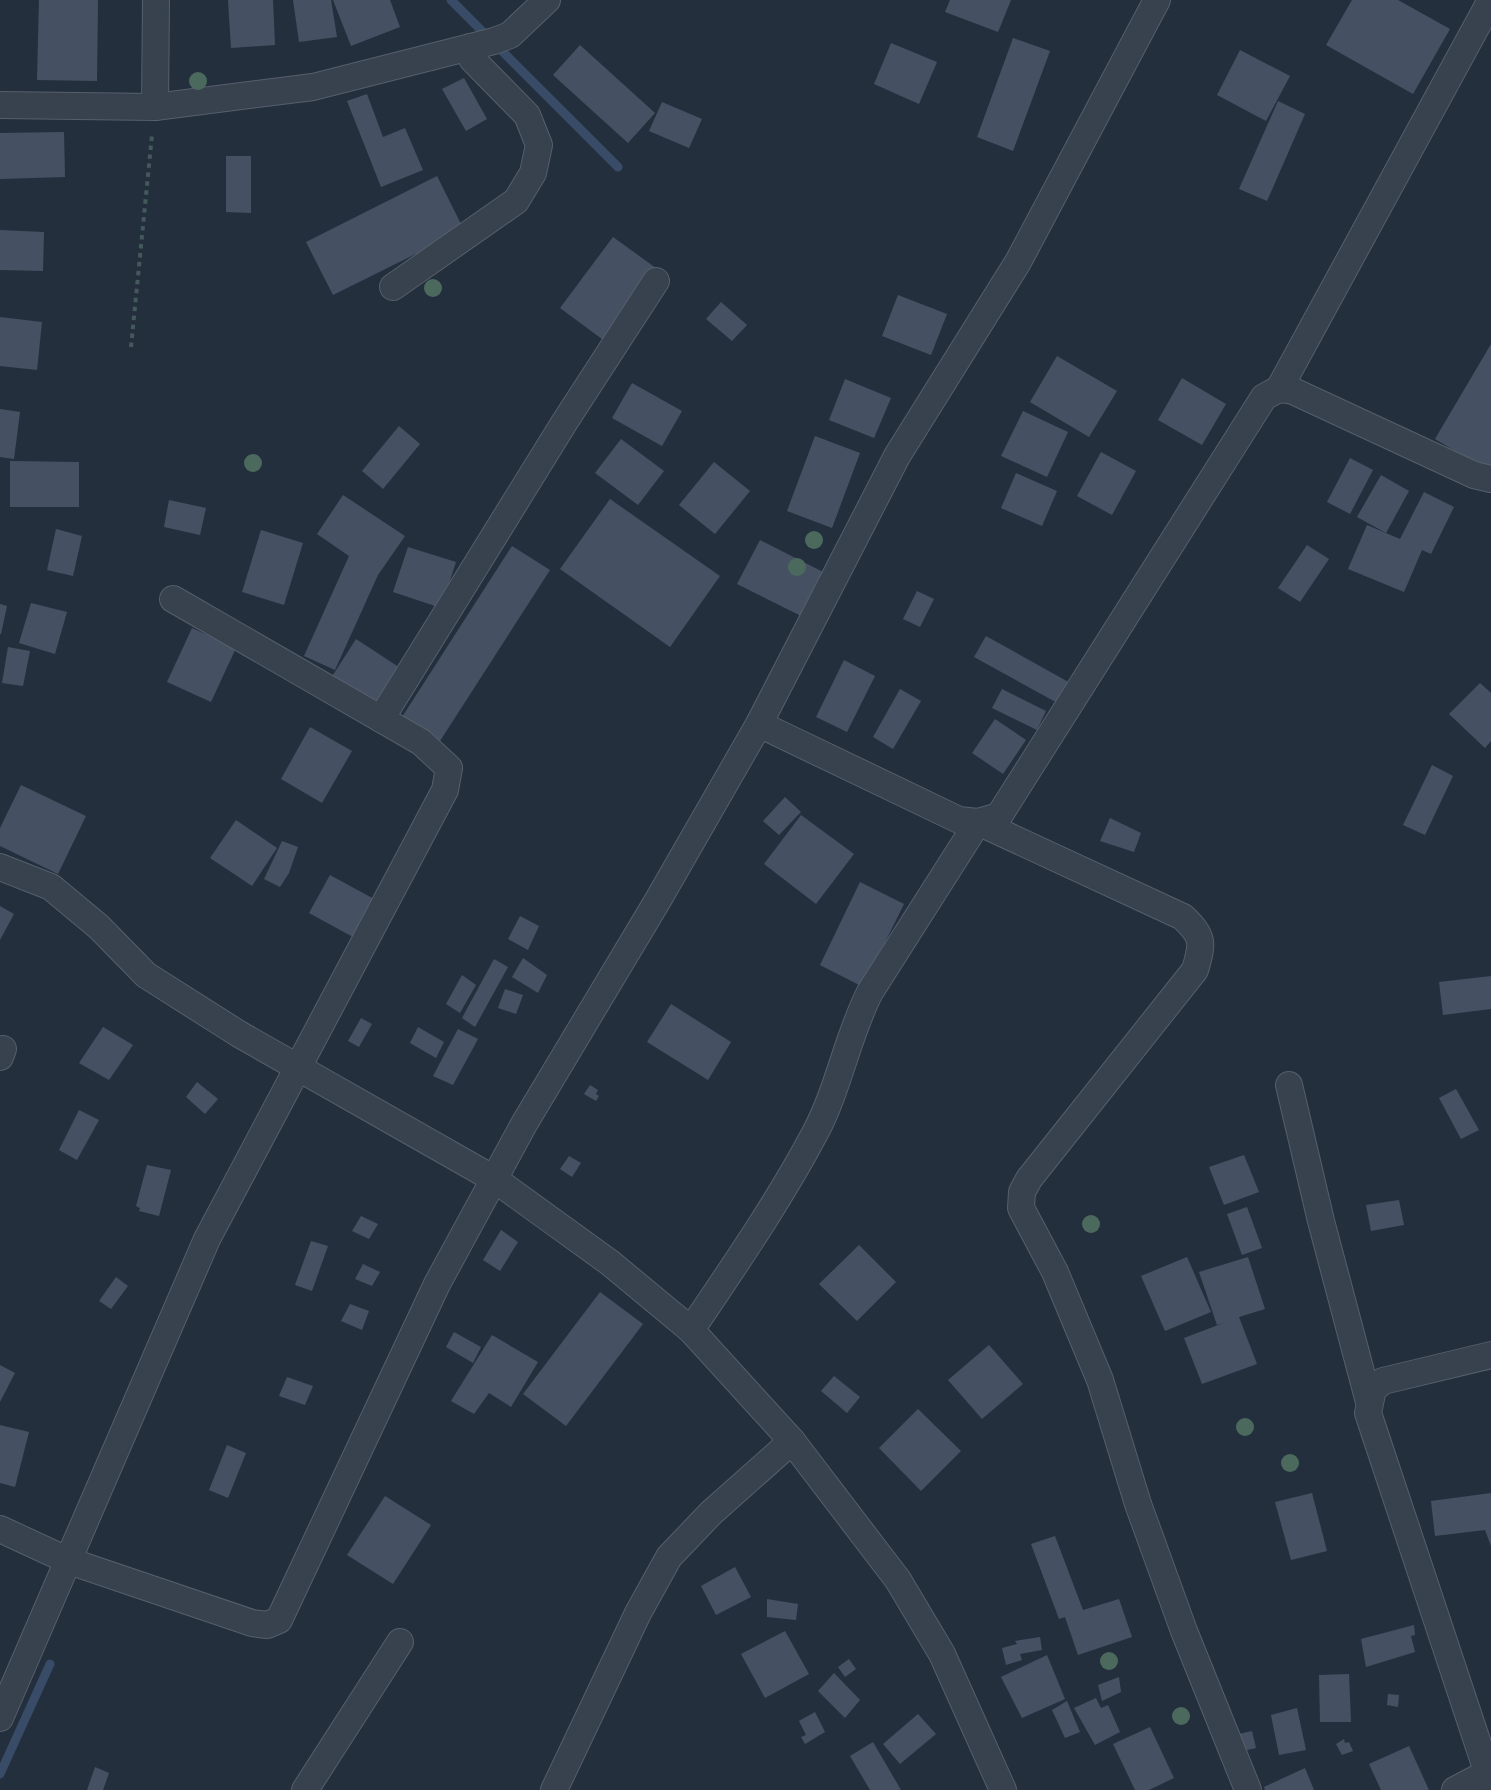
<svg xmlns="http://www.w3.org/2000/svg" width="1491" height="1790" viewBox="0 0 1491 1790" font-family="Cabin,sans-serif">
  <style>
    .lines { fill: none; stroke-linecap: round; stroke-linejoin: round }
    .stream { stroke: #394c67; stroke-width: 9 }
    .building { fill: #455162 }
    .minor-casing { stroke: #565f6c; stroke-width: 28 }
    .path { stroke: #44595c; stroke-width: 4; stroke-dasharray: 4.5 4.5; stroke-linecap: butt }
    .minor { stroke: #38414e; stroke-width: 26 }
    .tree { fill: #4b6a5d }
  </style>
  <rect width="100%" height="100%" fill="#242f3e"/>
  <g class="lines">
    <!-- stream -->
    <g class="stream">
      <polyline points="451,0 618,167"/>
      <polyline points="0,1774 50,1664"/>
    </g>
  </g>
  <!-- building -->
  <g class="building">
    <polygon points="39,0 98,0 97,81 37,80"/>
    <polygon points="228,0 273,0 275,45 231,48"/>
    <polygon points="293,0 331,0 337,37 299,42"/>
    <polygon points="333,0 390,0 400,27 351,46"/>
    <polygon points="950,0 1011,0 998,32 945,12"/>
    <polygon points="1352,0 1398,0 1450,29 1413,94 1326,45"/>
    <polygon points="1013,38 1050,51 1013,151 977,137"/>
    <polygon points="891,43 937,62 919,104 874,84"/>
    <polygon points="580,45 655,113 628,143 553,75"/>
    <polygon points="1240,50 1290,76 1266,121 1217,95"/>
    <polygon points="464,78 487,119 466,131 442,89"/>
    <polygon points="367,94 383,137 405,128 423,170 381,187 347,101"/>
    <polygon points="1278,101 1305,114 1267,201 1239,189"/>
    <polygon points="662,102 702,119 689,148 649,131"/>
    <polygon points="64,132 65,177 0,179 0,133"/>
    <polygon points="226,156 251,156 251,213 226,212"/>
    <polygon points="437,176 464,230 333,295 306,242"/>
    <polygon points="0,230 44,232 43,271 0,270"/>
    <polygon points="613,237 660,271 606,342 560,308"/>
    <polygon points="898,295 947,314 931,355 882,336"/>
    <polygon points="721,302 747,325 732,341 706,319"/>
    <polygon points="0,317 42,322 37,370 0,366"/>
    <polygon points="1491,344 1491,473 1435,439"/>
    <polygon points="1057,356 1117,391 1089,437 1030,402"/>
    <polygon points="1182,378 1226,404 1202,445 1158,420"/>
    <polygon points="845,379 891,398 874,438 829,420"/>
    <polygon points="632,383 682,411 662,446 612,418"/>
    <polygon points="0,409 20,412 14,459 0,457"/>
    <polygon points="1023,411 1068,432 1047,477 1001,456"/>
    <polygon points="399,426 420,444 383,489 362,471"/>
    <polygon points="815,436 860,453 832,528 787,511"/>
    <polygon points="621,439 664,471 638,505 595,473"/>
    <polygon points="1101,452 1136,471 1112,515 1077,496"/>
    <polygon points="1350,458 1373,470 1350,514 1327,502"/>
    <polygon points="10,461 79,462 79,507 10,507"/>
    <polygon points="714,462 750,491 715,534 679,505"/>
    <polygon points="1016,473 1057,491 1042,526 1001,508"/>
    <polygon points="1381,475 1409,491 1386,533 1357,517"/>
    <polygon points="1424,492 1454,507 1431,554 1422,550 1404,592 1348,569 1367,525 1400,539"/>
    <polygon points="343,495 405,536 378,575 335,670 304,656 349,556 317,534"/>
    <polygon points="610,499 720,576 670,647 560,569"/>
    <polygon points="169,500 206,508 200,535 164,527"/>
    <polygon points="56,529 82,536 73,576 47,570"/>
    <polygon points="261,530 303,543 284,605 242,592"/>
    <polygon points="760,540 833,577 811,621 737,584"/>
    <polygon points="1307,545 1329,559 1300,602 1278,588"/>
    <polygon points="512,546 550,570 440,741 402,717"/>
    <polygon points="408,547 456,562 441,608 393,592"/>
    <polygon points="917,591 934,599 920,627 903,619"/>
    <polygon points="31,603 67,612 55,654 19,643"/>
    <polygon points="0,604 7,606 1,634 0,634"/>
    <polygon points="192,628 236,648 211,702 167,682"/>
    <polygon points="986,636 1072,684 1061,705 974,657"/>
    <polygon points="356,639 408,673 383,712 331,678"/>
    <polygon points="8,647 30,651 23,686 2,683"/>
    <polygon points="844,660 875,676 847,732 816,717"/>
    <polygon points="1480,683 1491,693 1491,741 1485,748 1449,714"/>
    <polygon points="900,689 921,701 893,749 873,737"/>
    <polygon points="1002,689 1046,711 1037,730 992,708"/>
    <polygon points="995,719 1026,740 1003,774 972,753"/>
    <polygon points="310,727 352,751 322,803 281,779"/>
    <polygon points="1432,765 1453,776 1425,835 1403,825"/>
    <polygon points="21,785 86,816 58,874 0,846 0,828"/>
    <polygon points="785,797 801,812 779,835 763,821"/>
    <polygon points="801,815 854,854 816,904 764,864"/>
    <polygon points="1110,818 1141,833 1134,852 1100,841"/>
    <polygon points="236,820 277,848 252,886 210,858"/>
    <polygon points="282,841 298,847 289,873 280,887 264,879"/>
    <polygon points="330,875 374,899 353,937 309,913"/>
    <polygon points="860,882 904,904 863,987 820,965"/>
    <polygon points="0,906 14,914 0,940"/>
    <polygon points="520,916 539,926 528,950 508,939"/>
    <polygon points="523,958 547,975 538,993 512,977"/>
    <polygon points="494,959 508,967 475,1027 462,1018"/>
    <polygon points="462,975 476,985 460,1013 446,1004"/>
    <polygon points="1491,976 1491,1009 1443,1015 1439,982"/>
    <polygon points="505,989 523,995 516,1014 498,1008"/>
    <polygon points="671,1004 731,1042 708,1080 647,1042"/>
    <polygon points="361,1018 372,1024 359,1047 348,1041"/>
    <polygon points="103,1027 133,1045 109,1080 79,1063"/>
    <polygon points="418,1027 444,1042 436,1058 410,1043"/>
    <polygon points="458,1029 478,1039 453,1085 433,1076"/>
    <polygon points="197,1082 218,1099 205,1114 186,1097"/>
    <polygon points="590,1085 598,1090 596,1094 599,1096 596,1101 584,1094"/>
    <polygon points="1456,1089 1479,1130 1461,1139 1439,1098"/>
    <polygon points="79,1110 99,1120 77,1160 59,1150"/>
    <polygon points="1244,1155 1259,1192 1224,1205 1209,1167"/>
    <polygon points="569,1156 581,1163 572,1177 560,1169"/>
    <polygon points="147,1165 171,1170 159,1216 139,1211 140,1208 136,1206"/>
    <polygon points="1399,1200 1404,1225 1371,1231 1366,1205"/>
    <polygon points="1247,1207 1262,1248 1242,1255 1227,1214"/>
    <polygon points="361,1216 378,1224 369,1239 352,1231"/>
    <polygon points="501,1230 518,1242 500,1271 483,1260"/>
    <polygon points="311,1241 328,1246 312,1291 295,1285"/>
    <polygon points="859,1245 896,1282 857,1321 819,1284"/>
    <polygon points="1187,1257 1211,1312 1165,1331 1141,1276"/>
    <polygon points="1248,1257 1265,1309 1239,1317 1257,1364 1202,1384 1184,1338 1226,1322 1217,1325 1199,1272"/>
    <polygon points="363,1264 380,1272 372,1286 355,1279"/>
    <polygon points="116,1277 128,1286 111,1309 99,1301"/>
    <polygon points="600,1292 643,1324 566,1426 523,1394"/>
    <polygon points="350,1304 369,1311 362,1330 341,1321"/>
    <polygon points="454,1332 481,1347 473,1363 446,1347"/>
    <polygon points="492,1335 538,1362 511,1407 489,1393 474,1414 451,1401"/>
    <polygon points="989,1345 1023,1384 982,1419 948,1380"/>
    <polygon points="0,1365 15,1373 0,1402"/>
    <polygon points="834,1376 860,1397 847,1413 821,1391"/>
    <polygon points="287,1377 313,1386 305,1405 279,1396"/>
    <polygon points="918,1409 961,1451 921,1491 879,1448"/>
    <polygon points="0,1425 29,1432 15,1487 0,1483"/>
    <polygon points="227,1445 246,1453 228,1498 209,1490"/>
    <polygon points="1312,1493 1327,1551 1291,1560 1275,1502"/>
    <polygon points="1491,1493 1491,1546 1485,1530 1435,1536 1431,1501"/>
    <polygon points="385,1496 431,1525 393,1584 347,1555"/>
    <polygon points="1055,1536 1083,1610 1119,1599 1132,1637 1078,1655 1065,1617 1059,1619 1031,1544"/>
    <polygon points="735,1567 751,1597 716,1615 701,1586"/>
    <polygon points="767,1599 798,1604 796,1620 767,1617"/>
    <polygon points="1414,1625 1415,1635 1411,1636 1415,1652 1366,1667 1361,1639"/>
    <polygon points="785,1631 809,1674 765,1698 741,1654"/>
    <polygon points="1040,1637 1042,1650 1020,1654 1022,1660 1006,1665 1002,1648 1017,1644 1015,1641"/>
    <polygon points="1047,1655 1065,1699 1022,1718 1001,1677"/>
    <polygon points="849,1659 856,1669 845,1677 838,1667"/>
    <polygon points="834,1673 860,1700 845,1718 818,1691"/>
    <polygon points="1349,1674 1351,1722 1320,1722 1319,1675"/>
    <polygon points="1119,1677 1121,1692 1102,1701 1098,1685"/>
    <polygon points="1388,1694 1399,1695 1398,1707 1387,1705"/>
    <polygon points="1096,1698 1101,1708 1108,1705 1120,1732 1095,1745 1074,1708"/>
    <polygon points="1067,1701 1080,1732 1065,1738 1052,1710"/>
    <polygon points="1297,1708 1306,1750 1279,1755 1271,1715"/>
    <polygon points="815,1712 825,1732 805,1744 801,1737 806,1735 799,1721"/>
    <polygon points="918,1714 936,1734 900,1764 883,1744"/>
    <polygon points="1150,1727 1174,1778 1149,1790 1135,1790 1113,1744"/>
    <polygon points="1252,1731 1256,1748 1243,1751 1239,1734"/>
    <polygon points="1344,1739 1345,1743 1349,1742 1353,1751 1342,1755 1336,1744"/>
    <polygon points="873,1742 901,1790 870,1790 850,1756"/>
    <polygon points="1409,1746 1429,1790 1381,1790 1369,1764"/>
    <polygon points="95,1767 109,1773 103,1790 87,1790"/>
    <polygon points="1305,1768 1314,1790 1265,1790 1264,1787"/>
  </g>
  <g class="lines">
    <defs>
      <g id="minor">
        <polyline points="0,105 155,107 313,87 494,41 510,35 547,0"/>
        <polyline points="155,107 156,0"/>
        <polyline points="393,287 516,201 533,173 539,145 527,115 472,59 470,47"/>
        <polyline points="1279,389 1293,391 1474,475 1491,479"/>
        <polyline points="381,719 564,423 656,281"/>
        <polyline points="759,724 959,820 978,822 999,816 1264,397 1279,389 1491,0"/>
        <polyline points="0,867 51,887 99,927 146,975 239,1034 494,1179 609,1262 691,1330 792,1441 898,1580 942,1654 1003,1790"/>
        <polyline points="0,1057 3,1049"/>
        <polyline points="1289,1085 1321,1221 1369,1402"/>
        <path d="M691 1330C734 1266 779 1201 815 1133 839 1088 847 1037 870 992L978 822 1183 917C1204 937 1203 943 1195 970L1029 1179 1022 1192 1021 1208 1055 1272 1100 1380 1138 1504 1184 1631 1248 1790"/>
        <polyline points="1491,1355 1383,1381 1373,1389 1368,1413 1491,1783"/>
        <polyline points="0,1529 69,1561 252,1623 267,1625 279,1620 437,1284 524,1124 658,900 759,724 897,456 1018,262 1157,0"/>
        <polyline points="0,1718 207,1239 445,790 449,768 421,742 173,599"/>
        <polyline points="305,1790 400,1642"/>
        <polyline points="554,1790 638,1613 669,1557 711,1513 792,1441"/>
        <polyline points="1455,1790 1491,1771"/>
      </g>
    </defs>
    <!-- minor casing -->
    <use href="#minor" class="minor-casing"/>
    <!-- path -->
    <polyline class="path" points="131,347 152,135"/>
    <!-- minor -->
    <use href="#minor" class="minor"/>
  </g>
  <!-- trees -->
  <g class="tree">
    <circle cx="198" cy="81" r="9"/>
    <circle cx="433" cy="288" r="9"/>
    <circle cx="253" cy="463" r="9"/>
    <circle cx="814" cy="540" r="9"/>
    <circle cx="797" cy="567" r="9"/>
    <circle cx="1091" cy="1224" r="9"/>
    <circle cx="1245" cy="1427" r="9"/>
    <circle cx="1290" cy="1463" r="9"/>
    <circle cx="1109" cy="1661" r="9"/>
    <circle cx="1181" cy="1716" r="9"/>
  </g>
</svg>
